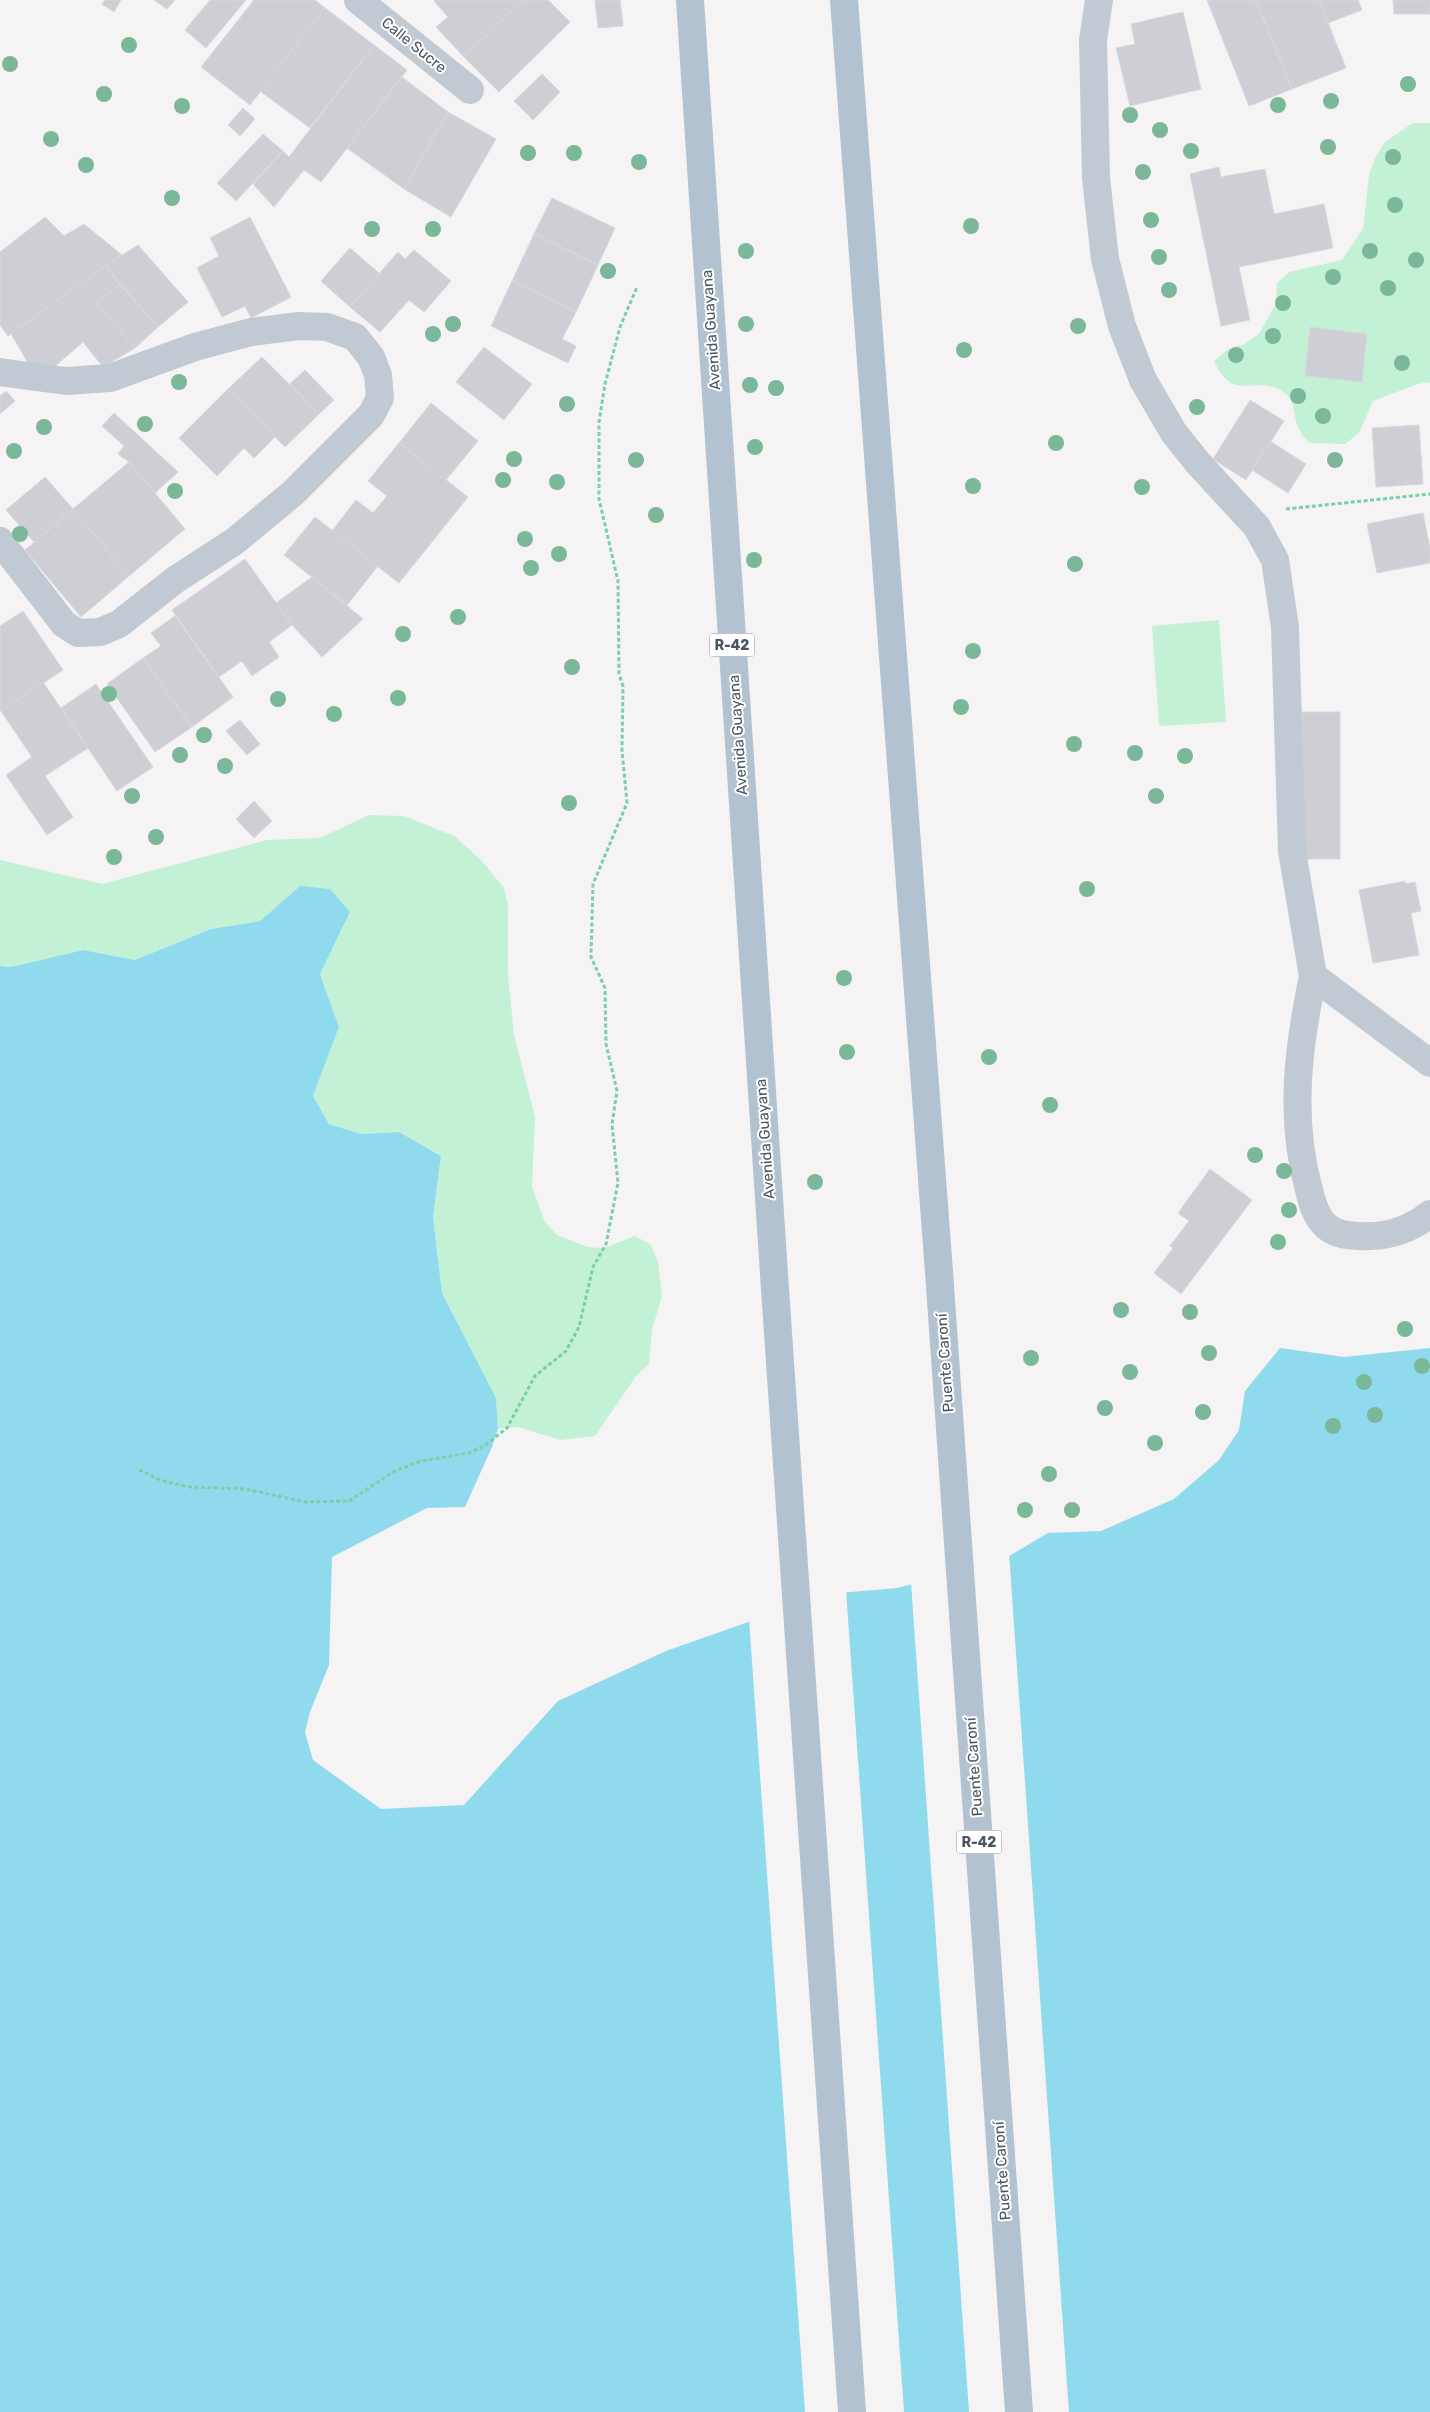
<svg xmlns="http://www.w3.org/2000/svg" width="1430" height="2412" viewBox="0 0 1430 2412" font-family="Rubik,sans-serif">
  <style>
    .green { fill: #c3f1d5 }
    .water { fill: #90daee }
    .pier { fill: #f5f3f3 }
    .building { fill: #cdcfd5; stroke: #d7d9de }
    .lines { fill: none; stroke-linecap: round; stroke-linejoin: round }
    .path { stroke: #7ad0a6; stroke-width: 3; stroke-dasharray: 4 2.5; stroke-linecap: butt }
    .street { stroke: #c1cad2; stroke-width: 28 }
    .primary { stroke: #b3c2d1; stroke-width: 28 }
    .tree { fill: #7bb799 }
    .labels { text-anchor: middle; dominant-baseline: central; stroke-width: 4; stroke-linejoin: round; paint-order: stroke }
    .shield { fill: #fff; stroke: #808990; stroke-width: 1 }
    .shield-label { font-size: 14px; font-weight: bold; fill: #4a5661 }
    .street-label { font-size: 15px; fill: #4a5661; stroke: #fff }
  </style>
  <rect width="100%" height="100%" fill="#f5f3f3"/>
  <!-- green -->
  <g class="green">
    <path d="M1413 123H1430V383L1423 382 1373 401 1359 433 1345 444 1309 443C1305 438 1300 433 1298 427 1294 417 1294 400 1286 394 1257 371 1234 406 1214 361L1228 349 1244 344 1259 334 1276 303 1277 283 1289 272 1342 260 1363 229 1369 175 1375 158 1385 142Z"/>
    <polygon points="1219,620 1226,722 1159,726 1152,626"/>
    <polygon points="369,815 404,816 454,836 481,860 504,888 508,905 508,975 514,1035 535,1117 532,1187 545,1222 557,1235 587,1247 604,1248 635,1236 651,1245 658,1262 662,1296 652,1330 649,1364 636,1376 595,1436 560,1440 518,1427 498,1429 496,1398 442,1293 433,1217 441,1156 399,1132 361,1134 329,1124 313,1096 339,1027 320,974 350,912 300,886 260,921 211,929 135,960 83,950 11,967 0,966 0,860 102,884 267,840 320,838"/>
  </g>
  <!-- water -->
  <polygon class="water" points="300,886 330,889 350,912 320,974 339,1027 313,1096 329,1124 361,1134 399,1132 441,1156 433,1217 442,1293 496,1398 498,1429 492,1447 465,1507 427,1508 332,1557 329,1665 310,1712 305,1732 313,1760 381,1809 464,1805 558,1701 666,1651 828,1594 897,1588 999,1562 1048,1533 1101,1531 1174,1499 1219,1460 1239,1430 1245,1391 1280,1348 1344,1357 1430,1348 1430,2412 0,2412 0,966 11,967 83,950 135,960 211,929 260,921"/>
  <!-- pier -->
  <g class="pier">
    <polygon points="1009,1553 1069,2412 969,2412 911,1582 998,1559"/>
    <polygon points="846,1590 904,2412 805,2412 749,1619 827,1592"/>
  </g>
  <!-- building -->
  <g class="building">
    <polygon points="105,0 121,0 114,12 102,4"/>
    <polygon points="154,0 175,0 167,9"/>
    <polygon points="210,0 246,0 206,48 185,30"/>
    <polygon points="254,0 315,0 325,8 250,105 201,67"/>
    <polygon points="435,0 523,0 464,57 436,27 448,17 434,1"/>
    <polygon points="523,0 548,0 570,22 499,92 464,57"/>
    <polygon points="595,0 620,0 623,26 598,28"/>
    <polygon points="1207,0 1256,0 1292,89 1249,106"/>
    <polygon points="1256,0 1319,0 1346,68 1292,89"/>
    <polygon points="1319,0 1358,0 1362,10 1328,23"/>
    <polygon points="1393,0 1430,0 1430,14 1394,14"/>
    <polygon points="325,8 374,45 310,128 260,91"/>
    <polygon points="1183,12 1201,89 1130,106 1116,48 1135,44 1131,24"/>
    <polygon points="374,45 407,70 321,182 304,170 274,207 253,184 283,151 289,157"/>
    <polygon points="542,74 560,92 533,120 514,101"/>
    <polygon points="402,77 448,112 404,189 347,148"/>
    <polygon points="243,108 255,119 240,136 228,125"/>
    <polygon points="448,112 496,139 451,217 404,189"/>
    <polygon points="263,134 283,151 236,201 217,183"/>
    <polygon points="1219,167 1221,177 1265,169 1274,214 1324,204 1333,248 1239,267 1250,320 1221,326 1190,174"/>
    <polygon points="552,198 615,228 598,265 534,234"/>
    <polygon points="45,217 64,236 84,224 122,255 8,336 0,325 0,252"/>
    <polygon points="250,217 291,297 251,318 245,306 222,317 197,268 219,256 210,238"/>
    <polygon points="534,234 598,265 576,312 512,281"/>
    <polygon points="138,245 188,302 158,327 105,266"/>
    <polygon points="350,248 380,274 350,307 321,281"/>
    <polygon points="414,250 451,281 424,312 409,300 380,332 350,307 398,252 405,259"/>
    <polygon points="105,266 120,284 97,303 135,348 103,367 83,342 54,367 30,366 11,334"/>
    <polygon points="512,281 576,312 562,339 576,346 568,363 491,326"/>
    <polygon points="120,284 158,327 135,348 97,303"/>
    <polygon points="1310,327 1367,334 1362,382 1305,376"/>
    <polygon points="484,347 532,384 504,420 456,382"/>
    <polygon points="262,357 319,414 285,447 228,389"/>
    <polygon points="305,370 334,400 319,414 290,384"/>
    <polygon points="228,389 275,437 254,458 244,448 217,476 179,438"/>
    <polygon points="6,391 15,401 0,414 0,396"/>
    <polygon points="1250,400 1284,421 1246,480 1213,459"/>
    <polygon points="431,403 478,441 446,480 399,443"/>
    <polygon points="114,413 178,472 155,493 129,462 118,454 124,446 102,426"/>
    <polygon points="1419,425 1423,484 1376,487 1372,428"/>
    <polygon points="1270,441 1306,464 1288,493 1252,470"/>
    <polygon points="399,443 468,497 399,583 332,531 356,500 373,513 387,496 368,481"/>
    <polygon points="129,462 185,529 129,576 73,509"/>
    <polygon points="45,477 73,509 34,542 6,510"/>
    <polygon points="73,509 129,576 81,617 25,550"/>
    <polygon points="1423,513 1430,548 1430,563 1377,573 1367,524"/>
    <polygon points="315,517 378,566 347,605 284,555"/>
    <polygon points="245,559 292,625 269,642 279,657 252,676 242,661 219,677 172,610"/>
    <polygon points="312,577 363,619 322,657 292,625 276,603"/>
    <polygon points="23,611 63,670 0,712 0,626"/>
    <polygon points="175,616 233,697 192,727 143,658 161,646 151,633"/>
    <polygon points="143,658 192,727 155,752 107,684"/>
    <polygon points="43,682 88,748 45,776 73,817 47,835 6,775 32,757 1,711"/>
    <polygon points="96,684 153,767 117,791 61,708"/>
    <rect x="1302" y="712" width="38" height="147"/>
    <polygon points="240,720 260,744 247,755 226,731"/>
    <polygon points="254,801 272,821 254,838 236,819"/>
    <polygon points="1405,881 1405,884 1415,882 1421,911 1411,913 1419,955 1373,963 1359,890"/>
    <polygon points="1210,1169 1252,1200 1181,1294 1154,1273 1173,1248 1170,1246 1189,1221 1178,1213"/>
  </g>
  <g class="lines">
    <!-- path -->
    <g class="path">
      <polyline points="1286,509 1430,494"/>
      <polyline points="139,1470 163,1481 190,1487 245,1489 306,1502 349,1501 393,1472 421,1461 469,1453 484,1446 507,1428 535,1376 566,1351 579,1327 593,1267 606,1244 618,1183 612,1124 617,1091 606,1044 605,988 591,957 593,884 627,803 622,750 623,686 619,674 618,581 599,499 599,422 605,384 620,327 637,287"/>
    </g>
    <!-- street -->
    <g class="street">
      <polyline points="358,0 470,90"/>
      <polyline points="1099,0 1093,40 1096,178 1105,259 1122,326 1143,380 1174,433 1198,463 1257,527 1275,560 1285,627 1292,851 1313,976"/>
      <polyline points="0,372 66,381 110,378 195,347 251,332 299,326 327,327 355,337 371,357 378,375 380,398 371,415 293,493 235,541 175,580 119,624 100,632 78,633 64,624 0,541"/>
      <path d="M1430 1063 1313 976C1298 1048 1289 1118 1309 1190 1312 1203 1317 1221 1330 1229 1338 1234 1350 1236 1359 1236 1385 1238 1410 1230 1430 1214"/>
    </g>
    <!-- primary -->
    <g class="primary">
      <polyline points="690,0 775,1289 852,2412"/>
      <polyline points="844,0 939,1272 1019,2412"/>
    </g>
  </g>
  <!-- trees -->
  <g class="tree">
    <circle cx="129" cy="45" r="8"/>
    <circle cx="10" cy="64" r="8"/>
    <circle cx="1408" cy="84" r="8"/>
    <circle cx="104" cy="94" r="8"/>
    <circle cx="1331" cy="101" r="8"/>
    <circle cx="1278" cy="105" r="8"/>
    <circle cx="182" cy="106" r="8"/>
    <circle cx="1130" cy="115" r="8"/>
    <circle cx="1160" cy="130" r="8"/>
    <circle cx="51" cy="139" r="8"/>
    <circle cx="1328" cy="147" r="8"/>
    <circle cx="1191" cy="151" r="8"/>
    <circle cx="528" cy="153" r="8"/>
    <circle cx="574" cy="153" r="8"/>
    <circle cx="1393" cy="157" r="8"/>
    <circle cx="639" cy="162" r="8"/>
    <circle cx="86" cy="165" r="8"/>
    <circle cx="1143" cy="172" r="8"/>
    <circle cx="172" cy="198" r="8"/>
    <circle cx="1395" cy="205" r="8"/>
    <circle cx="1151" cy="220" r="8"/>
    <circle cx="971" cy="226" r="8"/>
    <circle cx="372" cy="229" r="8"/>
    <circle cx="433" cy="229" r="8"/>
    <circle cx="746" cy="251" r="8"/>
    <circle cx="1370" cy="251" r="8"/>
    <circle cx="1159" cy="257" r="8"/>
    <circle cx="1416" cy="260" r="8"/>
    <circle cx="608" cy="271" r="8"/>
    <circle cx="1333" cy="277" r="8"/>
    <circle cx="1388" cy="288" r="8"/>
    <circle cx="1169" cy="290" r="8"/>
    <circle cx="1283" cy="303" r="8"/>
    <circle cx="453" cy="324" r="8"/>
    <circle cx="746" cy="324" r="8"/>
    <circle cx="1078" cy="326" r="8"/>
    <circle cx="433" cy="334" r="8"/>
    <circle cx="1273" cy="336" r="8"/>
    <circle cx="964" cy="350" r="8"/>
    <circle cx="1236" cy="355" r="8"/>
    <circle cx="1402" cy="363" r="8"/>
    <circle cx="179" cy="382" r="8"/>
    <circle cx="750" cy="385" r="8"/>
    <circle cx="776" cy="388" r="8"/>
    <circle cx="1298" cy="396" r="8"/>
    <circle cx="567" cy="404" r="8"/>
    <circle cx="1197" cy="407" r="8"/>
    <circle cx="1323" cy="416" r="8"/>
    <circle cx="145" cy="424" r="8"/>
    <circle cx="44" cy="427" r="8"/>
    <circle cx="1056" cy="443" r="8"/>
    <circle cx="755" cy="447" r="8"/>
    <circle cx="14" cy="451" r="8"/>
    <circle cx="514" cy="459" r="8"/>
    <circle cx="636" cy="460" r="8"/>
    <circle cx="1335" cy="460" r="8"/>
    <circle cx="503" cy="480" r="8"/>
    <circle cx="557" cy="482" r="8"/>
    <circle cx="973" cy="486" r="8"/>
    <circle cx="1142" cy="487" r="8"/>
    <circle cx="175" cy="491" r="8"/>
    <circle cx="656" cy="515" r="8"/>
    <circle cx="20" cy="534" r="8"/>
    <circle cx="525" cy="539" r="8"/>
    <circle cx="559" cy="554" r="8"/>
    <circle cx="754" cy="560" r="8"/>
    <circle cx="1075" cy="564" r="8"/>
    <circle cx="531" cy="568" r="8"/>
    <circle cx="458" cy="617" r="8"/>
    <circle cx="403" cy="634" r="8"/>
    <circle cx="973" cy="651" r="8"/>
    <circle cx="572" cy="667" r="8"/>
    <circle cx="109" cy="694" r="8"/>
    <circle cx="398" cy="698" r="8"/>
    <circle cx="278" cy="699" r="8"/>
    <circle cx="961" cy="707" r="8"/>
    <circle cx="334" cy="714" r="8"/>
    <circle cx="204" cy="735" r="8"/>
    <circle cx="1074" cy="744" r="8"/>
    <circle cx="1135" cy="753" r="8"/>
    <circle cx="180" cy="755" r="8"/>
    <circle cx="1185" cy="756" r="8"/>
    <circle cx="225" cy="766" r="8"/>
    <circle cx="132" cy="796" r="8"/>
    <circle cx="1156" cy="796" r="8"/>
    <circle cx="569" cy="803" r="8"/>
    <circle cx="156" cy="837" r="8"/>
    <circle cx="114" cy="857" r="8"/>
    <circle cx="1087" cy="889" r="8"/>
    <circle cx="844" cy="978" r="8"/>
    <circle cx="847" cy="1052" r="8"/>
    <circle cx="989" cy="1057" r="8"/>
    <circle cx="1050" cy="1105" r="8"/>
    <circle cx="1255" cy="1155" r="8"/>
    <circle cx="1284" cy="1171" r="8"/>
    <circle cx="815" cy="1182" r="8"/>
    <circle cx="1289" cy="1210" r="8"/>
    <circle cx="1278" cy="1242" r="8"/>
    <circle cx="1121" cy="1310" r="8"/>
    <circle cx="1190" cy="1312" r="8"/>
    <circle cx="1405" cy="1329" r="8"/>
    <circle cx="1209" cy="1353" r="8"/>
    <circle cx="1031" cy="1358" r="8"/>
    <circle cx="1422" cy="1366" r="8"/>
    <circle cx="1130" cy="1372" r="8"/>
    <circle cx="1364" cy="1382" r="8"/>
    <circle cx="1105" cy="1408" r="8"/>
    <circle cx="1203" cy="1412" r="8"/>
    <circle cx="1375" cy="1415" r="8"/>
    <circle cx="1333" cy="1426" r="8"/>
    <circle cx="1155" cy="1443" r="8"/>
    <circle cx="1049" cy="1474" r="8"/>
    <circle cx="1025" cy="1510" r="8"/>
    <circle cx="1072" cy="1510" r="8"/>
  </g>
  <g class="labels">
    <!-- shield labels -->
    <g class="shield">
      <rect x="709.5" y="633.5" width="45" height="23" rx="4"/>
      <rect x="956.5" y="1830.5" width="45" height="23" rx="4"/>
    </g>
    <g class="shield-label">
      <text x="732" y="645">R-42</text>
      <text x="979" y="1842">R-42</text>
    </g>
    <!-- street labels -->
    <g class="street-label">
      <text transform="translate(414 45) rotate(39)">Calle Sucre</text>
      <text transform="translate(711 330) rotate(-94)">Avenida Guayana</text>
      <text transform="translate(738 735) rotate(-94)">Avenida Guayana</text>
      <text transform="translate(765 1139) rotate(-94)">Avenida Guayana</text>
      <text transform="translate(945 1363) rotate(-94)">Puente Caroní</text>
      <text transform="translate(974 1767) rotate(-94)">Puente Caroní</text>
      <text transform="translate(1002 2171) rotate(-94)">Puente Caroní</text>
    </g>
  </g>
</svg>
